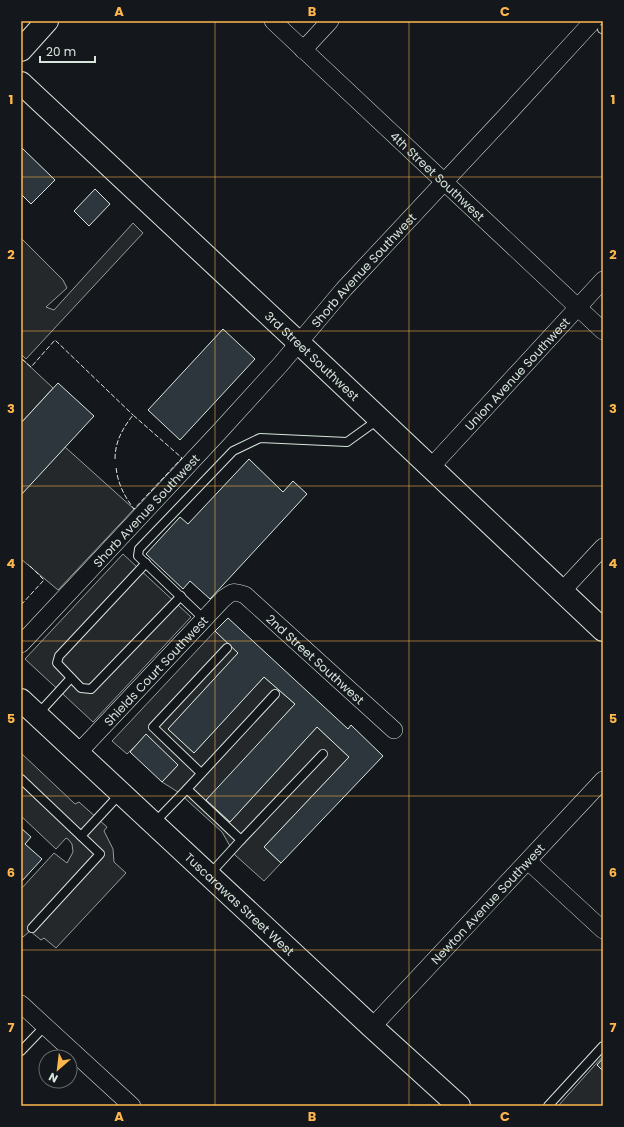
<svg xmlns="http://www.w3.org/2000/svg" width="624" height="1127" viewBox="0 0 624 1127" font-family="Poppins,sans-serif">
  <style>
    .parking { fill: #24282b; stroke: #939e99 }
    .building { fill: #2c363c; stroke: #d8e6dc }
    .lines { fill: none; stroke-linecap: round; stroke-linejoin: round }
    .lane-casing { stroke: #d8e6dc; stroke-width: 10 }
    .street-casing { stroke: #d8e6dc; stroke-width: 18 }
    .secondary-casing { stroke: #d8e6dc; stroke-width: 24 }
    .primary-casing { stroke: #d8e6dc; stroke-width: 24 }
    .lane { stroke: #14181c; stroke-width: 8 }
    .street { stroke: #14181c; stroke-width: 17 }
    .secondary { stroke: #14181c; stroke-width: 22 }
    .primary { stroke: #14181c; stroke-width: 22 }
    .fence { stroke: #d8e6dc; stroke-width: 1; stroke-dasharray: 5 2; stroke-linecap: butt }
    .grid { fill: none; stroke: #ffb74d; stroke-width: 1; stroke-opacity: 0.55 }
    .labels { text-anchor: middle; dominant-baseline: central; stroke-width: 3; stroke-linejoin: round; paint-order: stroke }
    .street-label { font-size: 12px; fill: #d8e6dc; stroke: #14181c }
    .neatline { fill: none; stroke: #ffb74d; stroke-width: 1.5 }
    .grid-label { font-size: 13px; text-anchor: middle; font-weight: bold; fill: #ffb74d }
  </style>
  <rect width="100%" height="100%" fill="#14181c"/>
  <!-- parking -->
  <g class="parking">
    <polygon points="133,223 143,233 26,359 21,354 21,238 63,280 67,288 46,307 54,310"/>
    <polygon points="21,358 53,388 21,423"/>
    <polygon points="65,447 134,509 58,590 21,559 21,494"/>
    <polygon points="123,554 191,617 93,722 25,659"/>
    <polygon points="215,631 238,653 168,729 194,753 264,677 295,704 207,801 230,822 317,727 349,757 264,847 281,863 264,881 235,855 222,832 178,792 162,782 178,765 146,735 127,754 112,741"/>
    <polygon points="21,753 75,804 79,802 107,827 104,831 113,849 114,862 126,873 56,948 44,938 41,940 30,931 23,937 21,936 21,889 54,853 67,863 73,852 72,844 68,839 66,838 56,849 21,816"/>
    <polygon points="603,1056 603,1061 597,1065 603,1070 603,1106 558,1106"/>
  </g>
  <!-- building -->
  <g class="building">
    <polygon points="21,147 55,180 31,204 21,194"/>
    <polygon points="95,189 110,204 89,226 74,211"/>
    <polygon points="223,329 255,359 180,440 148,410"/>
    <polygon points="58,383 94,416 21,495 21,423"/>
    <polygon points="249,459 283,492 293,481 307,494 210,599 190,581 183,589 146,554 180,517 188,524"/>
    <polygon points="228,618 348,729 351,725 383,756 281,863 264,847 349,757 317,727 230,822 206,800 295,704 264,677 194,753 168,729 238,653 215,631"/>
    <polygon points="146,734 178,765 162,782 130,752"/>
    <polygon points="21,828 31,837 25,844 42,859 21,882"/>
    <polygon points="603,1058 603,1071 597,1065"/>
  </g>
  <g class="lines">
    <defs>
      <g id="lane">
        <polyline points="602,29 603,29"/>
        <polyline points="146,563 59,656 57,663 81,688 91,689 181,596"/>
        <polyline points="204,619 138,556 139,549 233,451 260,438 347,442 379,419"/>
        <polyline points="38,714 71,678"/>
        <polyline points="201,773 153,727 227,648"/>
        <polyline points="21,779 100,854 32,928"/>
        <polyline points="187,789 275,694"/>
        <polyline points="154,823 187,789 241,840 209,875"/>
        <polyline points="81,836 120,794"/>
        <polyline points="241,840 323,754"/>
        <polyline points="21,1051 45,1026"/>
        <polyline points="548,1106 603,1046"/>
      </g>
      <g id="street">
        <path id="s1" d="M273 21 603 331"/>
        <polyline points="303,50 330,21"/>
        <path id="s2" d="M431 467 603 280"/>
        <polyline points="562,591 603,547"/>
        <path id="s3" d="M21 644 220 431 280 365 344 289 504 118 593 21"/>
        <path id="s4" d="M78 753 223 599C233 591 233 591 245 595L394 730"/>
        <polyline points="528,861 603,930"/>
        <polyline points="21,1004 132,1106"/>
        <path id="s5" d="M372 1027 603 780"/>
      </g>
      <g id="secondary">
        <polyline points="21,50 47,21"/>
        <path id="s6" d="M21 83 298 342 603 630"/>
      </g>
      <g id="primary">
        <path id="s7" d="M21 700 372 1027 459 1106"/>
      </g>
    </defs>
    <!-- lane casing -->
    <use href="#lane" class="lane-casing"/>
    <!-- street casing -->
    <use href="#street" class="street-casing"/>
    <!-- secondary casing -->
    <use href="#secondary" class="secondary-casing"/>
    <!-- primary casing -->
    <use href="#primary" class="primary-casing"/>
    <!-- lane -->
    <use href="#lane" class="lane"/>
    <!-- street -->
    <use href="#street" class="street"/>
    <!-- secondary -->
    <use href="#secondary" class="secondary"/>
    <!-- primary -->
    <use href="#primary" class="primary"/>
    <!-- fence -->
    <g class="fence">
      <polyline points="22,359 31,367 55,340 133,415"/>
      <path d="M115 459C115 441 123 428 133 415L182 458 134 509C124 496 117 482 116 466"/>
      <polyline points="21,605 44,580 28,564"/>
    </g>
  </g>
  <!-- grid -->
  <path class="grid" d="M215 21V1106M409 21V1106M21 177H603M21 331H603M21 486H603M21 641H603M21 796H603M21 950H603"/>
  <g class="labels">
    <!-- street labels -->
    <g class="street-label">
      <text stroke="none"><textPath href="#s1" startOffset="226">4th Street Southwest</textPath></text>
      <text stroke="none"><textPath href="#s3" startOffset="507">Shorb Avenue Southwest</textPath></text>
      <text stroke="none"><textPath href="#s6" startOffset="399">3rd Street Southwest</textPath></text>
      <text stroke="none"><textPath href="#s2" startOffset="127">Union Avenue Southwest</textPath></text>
      <text stroke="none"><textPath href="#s3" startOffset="183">Shorb Avenue Southwest</textPath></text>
      <text stroke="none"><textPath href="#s4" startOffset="331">2nd Street Southwest</textPath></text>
      <text stroke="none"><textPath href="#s4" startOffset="113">Shields Court Southwest</textPath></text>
      <text stroke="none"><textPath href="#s7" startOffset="299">Tuscarawas Street West</textPath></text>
      <text stroke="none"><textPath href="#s5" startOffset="169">Newton Avenue Southwest</textPath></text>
    </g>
  </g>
  <!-- border -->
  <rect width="624" height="1127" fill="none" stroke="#14181c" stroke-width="44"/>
  <!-- north arrow -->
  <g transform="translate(58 1069) rotate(208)"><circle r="19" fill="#14181c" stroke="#626a69"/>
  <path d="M0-3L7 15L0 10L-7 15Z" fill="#ffb74d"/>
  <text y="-6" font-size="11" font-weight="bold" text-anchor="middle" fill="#d8e6dc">N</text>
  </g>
  <!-- scale -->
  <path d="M40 56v6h55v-6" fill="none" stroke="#d8e6dc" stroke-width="2"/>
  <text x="46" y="56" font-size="12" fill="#d8e6dc" stroke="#14181c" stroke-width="3" paint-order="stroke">20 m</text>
  <rect x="22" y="22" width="580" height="1083" class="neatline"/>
  <g class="grid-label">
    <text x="119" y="16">A</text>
    <text x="312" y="16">B</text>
    <text x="505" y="16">C</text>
    <text x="11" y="104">1</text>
    <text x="613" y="104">1</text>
    <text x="11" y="259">2</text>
    <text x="613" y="259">2</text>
    <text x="11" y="413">3</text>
    <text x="613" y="413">3</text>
    <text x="11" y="568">4</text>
    <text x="613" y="568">4</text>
    <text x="11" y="723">5</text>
    <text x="613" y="723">5</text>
    <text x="11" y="877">6</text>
    <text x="613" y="877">6</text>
    <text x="11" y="1032">7</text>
    <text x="613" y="1032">7</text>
    <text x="119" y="1121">A</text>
    <text x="312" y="1121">B</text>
    <text x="505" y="1121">C</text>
  </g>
</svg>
